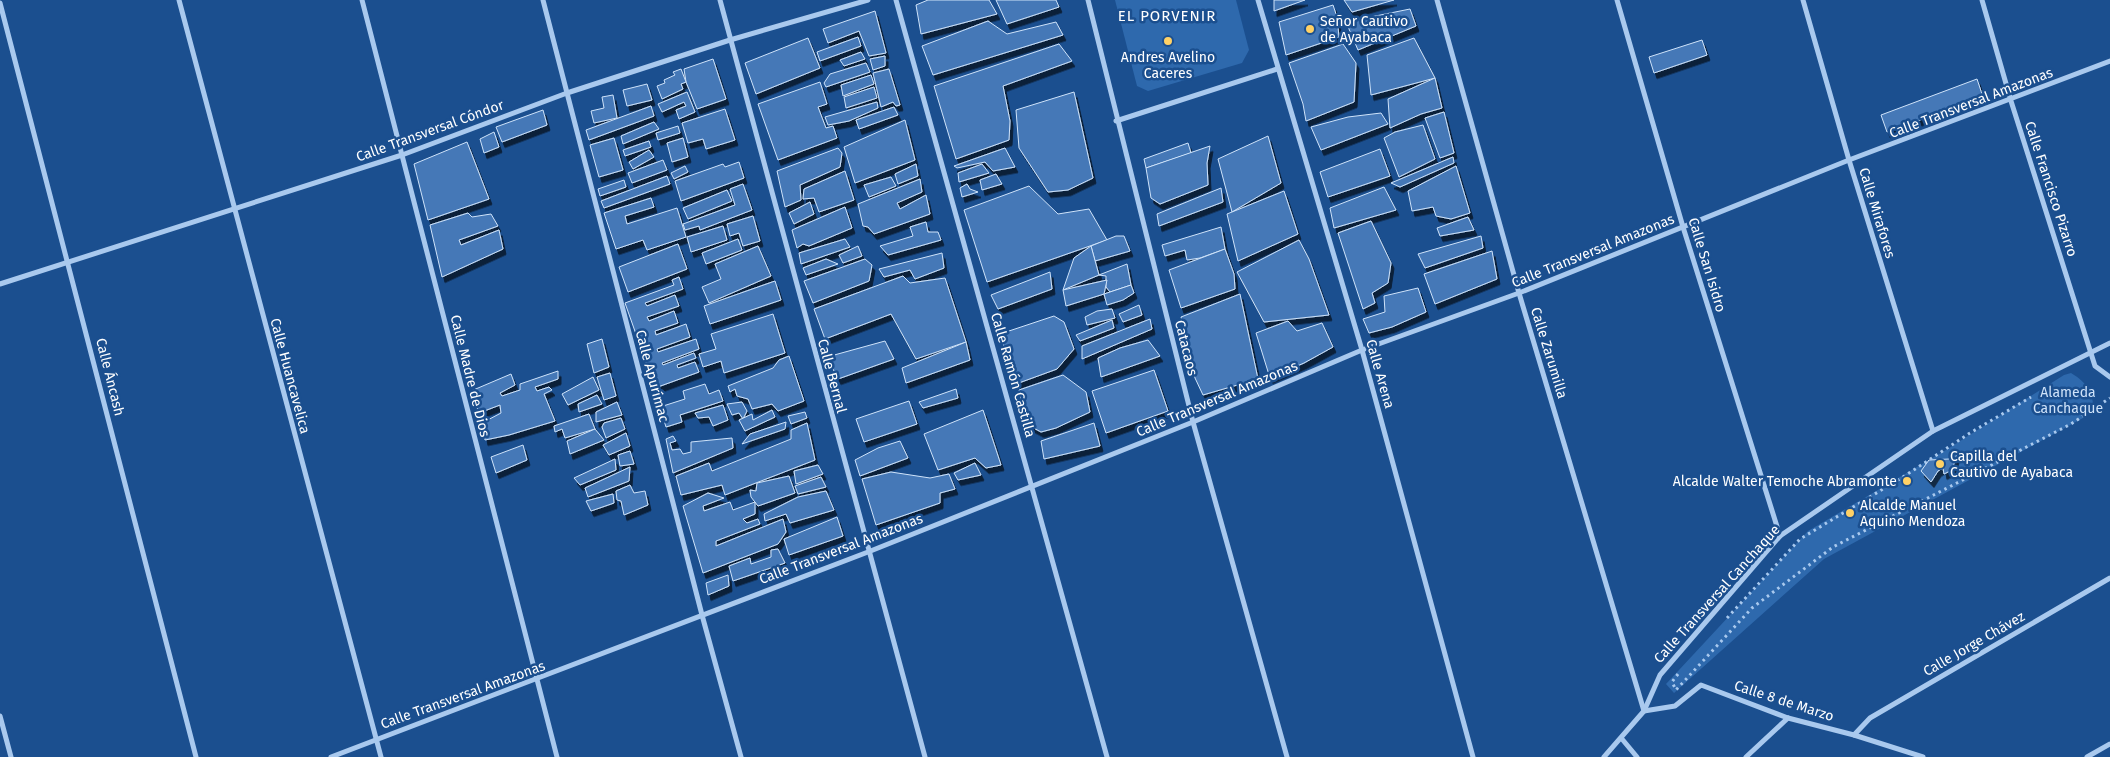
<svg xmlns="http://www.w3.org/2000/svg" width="2110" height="757" viewBox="0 0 2110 757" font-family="'Fira Sans',sans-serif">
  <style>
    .green { fill: #2e69ad }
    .building { fill: #4478b7; stroke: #cfe3fa; filter: url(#shadow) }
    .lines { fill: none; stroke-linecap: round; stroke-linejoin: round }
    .path { stroke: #a9c9ee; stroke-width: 3; stroke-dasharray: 2.5 4; stroke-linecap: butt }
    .street { stroke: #a9c9ee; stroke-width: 5 }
    .poi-dot { fill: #ffd166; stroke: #1b4f8f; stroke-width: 2 }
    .labels { text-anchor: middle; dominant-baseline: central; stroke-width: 5; stroke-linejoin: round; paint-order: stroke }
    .poi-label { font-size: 14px; fill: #fff; stroke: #1b4f8f; text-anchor: start }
    .street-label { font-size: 14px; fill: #fff; stroke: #1b4f8f }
    .park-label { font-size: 14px; fill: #cfe3fa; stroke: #1b4f8f }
    .neighbourhood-label { font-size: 15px; letter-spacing: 1px; fill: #fff; stroke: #1b4f8f }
  </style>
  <defs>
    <filter id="shadow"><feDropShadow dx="3" dy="5.5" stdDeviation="0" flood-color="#0009"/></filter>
  </defs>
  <rect width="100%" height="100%" fill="#1b4f8f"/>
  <!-- green -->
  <g class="green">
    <polygon points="1115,0 1236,0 1249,50 1242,63 1148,91 1137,86"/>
    <path d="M2071 373C2088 383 2093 393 2094 412L1824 559 1674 693 1666 684 1808 531 1946 450 2064 375Z"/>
  </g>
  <!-- building -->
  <g class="building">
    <polygon points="928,0 989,0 997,14 921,34 916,5"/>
    <polygon points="996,0 1056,0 1059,7 1007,24"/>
    <polygon points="1274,0 1305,0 1274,11"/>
    <polygon points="1344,0 1394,0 1352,12"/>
    <polygon points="1333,5 1337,17 1339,37 1286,55 1279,22"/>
    <polygon points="1410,9 1416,26 1358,50 1346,22"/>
    <polygon points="875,11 886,53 869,56 859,31 828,43 823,29"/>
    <polygon points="988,21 1007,34 1056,22 1063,35 933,75 922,46"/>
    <polygon points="858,37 861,46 820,61 817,52"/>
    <polygon points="808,38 820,68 756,94 745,63"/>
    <polygon points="1414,38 1435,78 1371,95 1367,55"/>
    <polygon points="1702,40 1707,55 1654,73 1649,57"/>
    <polygon points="1059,44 1072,61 1003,86 1010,121 1009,140 956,159 934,86"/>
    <polygon points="1343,44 1356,63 1354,102 1306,121 1303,104 1289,63"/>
    <polygon points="861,52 865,59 844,66 840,60"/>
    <polygon points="885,56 885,66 873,70 870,59"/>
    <polygon points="713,59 726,99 697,109 686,82 684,69"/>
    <polygon points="866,63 870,72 826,87 824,83 830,74"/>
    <polygon points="681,69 686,82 681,84 683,89 662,99 657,86 665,83 664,80 675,75 673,72"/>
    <polygon points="889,69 900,105 896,106 893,102 881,107 873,73"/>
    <polygon points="871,75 874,84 843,96 841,85"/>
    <polygon points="1435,78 1442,108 1421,114 1390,128 1388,99"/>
    <polygon points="1977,79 1983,97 1887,132 1881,115"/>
    <polygon points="820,82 827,104 818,107 826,128 833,126 837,138 778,160 758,104"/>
    <polygon points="647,84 652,100 627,106 623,90"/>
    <polygon points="874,87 877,98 846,108 844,97"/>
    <polygon points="687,92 695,112 679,119 676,110 686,106 684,102 662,112 658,104"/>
    <polygon points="1074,92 1093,178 1068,190 1048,192 1019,148 1016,110"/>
    <polygon points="613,95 617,118 594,123 591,111 604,108 602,97"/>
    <polygon points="877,102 878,108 849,121 828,125 825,117"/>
    <polygon points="651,106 654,116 589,140 586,130"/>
    <polygon points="894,107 898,115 859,129 856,120"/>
    <polygon points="725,109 735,140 706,149 703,139 688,143 682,123"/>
    <polygon points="543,110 547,125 502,142 496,127"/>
    <polygon points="1444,112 1454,153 1440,158 1425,118"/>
    <polygon points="1381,113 1388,124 1321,150 1311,127 1348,117"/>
    <polygon points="905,120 915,160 855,183 844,147"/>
    <polygon points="654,122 659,129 623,144 621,136"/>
    <polygon points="1423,125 1435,159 1399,177 1384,138 1395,132"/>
    <polygon points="678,126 680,133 658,140 656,133"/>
    <polygon points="494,132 499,147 484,153 480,139"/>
    <polygon points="1268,136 1281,183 1232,212 1218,159"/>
    <polygon points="614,138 623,170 599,177 590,145"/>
    <polygon points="683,138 688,157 672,162 667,143"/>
    <polygon points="649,141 651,147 625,156 623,150"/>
    <polygon points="467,142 489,199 428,220 414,164"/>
    <polygon points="1188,143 1191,153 1146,168 1144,159"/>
    <polygon points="1210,146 1207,163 1208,185 1160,204 1151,198 1146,168"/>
    <polygon points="838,148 842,153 840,167 800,185 801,200 785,207 777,171"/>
    <polygon points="1005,148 1015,167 993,171 985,162 957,168 954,166"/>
    <polygon points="1380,149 1390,176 1328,197 1320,172"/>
    <polygon points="649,150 654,157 633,169 629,162"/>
    <polygon points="1453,157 1454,163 1400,187 1391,183"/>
    <polygon points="663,160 667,170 632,183 628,173"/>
    <polygon points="739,162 744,178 681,201 675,181 723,164 725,167"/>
    <polygon points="916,164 918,176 898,184 895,174"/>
    <polygon points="982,164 989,173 959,182 958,173"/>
    <polygon points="685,166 688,172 674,179 671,173"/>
    <polygon points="1456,166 1470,213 1451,219 1436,216 1433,207 1412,211 1408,191"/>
    <polygon points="845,171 854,200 819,212 814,198 803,199 804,189"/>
    <polygon points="996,174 1002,184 982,190 980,180"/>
    <polygon points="667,176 670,184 604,208 601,201"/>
    <polygon points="891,177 896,186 869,197 864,185"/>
    <polygon points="920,179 922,192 897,203 900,209 926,195 930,214 874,234 868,227 863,226 858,204"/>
    <polygon points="624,180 626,187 600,196 598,189"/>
    <polygon points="743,184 752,210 700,230 699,226 685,230 683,224 735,205 730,189"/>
    <polygon points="967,184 970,189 978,192 962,197 960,188"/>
    <polygon points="1029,186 1058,214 1089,209 1107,240 987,282 964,210"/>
    <polygon points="1384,187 1396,210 1334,228 1330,208"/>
    <polygon points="1221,188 1223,202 1159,226 1157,214"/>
    <polygon points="727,190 732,201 688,219 683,208"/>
    <polygon points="1284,191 1298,234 1238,261 1227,214"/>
    <polygon points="651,198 654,207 625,216 627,224 677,208 686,237 647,250 643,240 616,249 604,213"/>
    <polygon points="810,202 814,214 794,224 789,213"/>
    <polygon points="845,207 852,228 809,246 803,244 797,248 792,230"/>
    <polygon points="468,213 472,217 491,214 498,226 459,240 461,245 499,230 503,249 442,277 430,225"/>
    <polygon points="753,216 760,241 743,246 739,233 730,236 727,224"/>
    <polygon points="1468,217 1474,230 1440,236 1437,228"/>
    <polygon points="1371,221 1391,263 1388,283 1372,293 1375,303 1363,309 1338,233"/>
    <polygon points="926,222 928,232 938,232 941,240 888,255 880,246 913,236 910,227"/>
    <polygon points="723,226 727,240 691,252 687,237"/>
    <polygon points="1221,227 1225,249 1200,258 1187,260 1185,250 1165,256 1162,245"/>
    <polygon points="1116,236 1124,236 1130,251 1095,261 1091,246"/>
    <polygon points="1481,236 1483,248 1425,268 1418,254"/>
    <polygon points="738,239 742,250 706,264 702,253"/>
    <polygon points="845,239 850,247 801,264 799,253"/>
    <polygon points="1299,240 1309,259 1329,315 1264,322 1237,272"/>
    <polygon points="678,244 687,269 628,292 619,267"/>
    <polygon points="758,246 771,276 709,303 702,287 721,279 715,264"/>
    <polygon points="858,246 862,256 843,263 839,255"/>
    <polygon points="1091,246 1099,275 1063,290 1074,258"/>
    <polygon points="1225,249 1234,274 1235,289 1181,308 1169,270"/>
    <polygon points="1492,251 1497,279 1435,304 1424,274"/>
    <polygon points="942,253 944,268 915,279 910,270 884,277 879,269"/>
    <polygon points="826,259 838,264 806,275 803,268"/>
    <polygon points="865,259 872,265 869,281 813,303 804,281"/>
    <polygon points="1127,264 1131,285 1110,292 1106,287 1106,276 1099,275"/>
    <polygon points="1050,272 1052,289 998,309 991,295"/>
    <polygon points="903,276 910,283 945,278 966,342 916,359 891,314 825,339 814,309"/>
    <polygon points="679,277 683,289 645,303 647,306 675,295 679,306 647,317 649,321 674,311 678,323 655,331 656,335 686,324 690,337 657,349 658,352 696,339 699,349 662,363 663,365 694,353 696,358 677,365 678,368 695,362 699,372 655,388 625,303 674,285 672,280"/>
    <polygon points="1107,280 1104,294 1066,306 1063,290"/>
    <polygon points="775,281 781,300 710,324 704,306"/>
    <polygon points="1131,285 1134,293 1123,300 1107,305 1104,294"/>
    <polygon points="1418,288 1426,312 1392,327 1369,333 1363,319 1385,312 1384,296"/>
    <polygon points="1240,294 1258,379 1203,395 1195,378 1181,317"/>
    <polygon points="1139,305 1142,315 1123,322 1119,314"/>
    <polygon points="1112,309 1115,318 1087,325 1085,317 1097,311"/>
    <polygon points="773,314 785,353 724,373 721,361 703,367 699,354 716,349 711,334"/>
    <polygon points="1054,316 1064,322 1074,349 1057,369 1016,384 1000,334"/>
    <polygon points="1150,319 1152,329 1082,359 1082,346"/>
    <polygon points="1112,320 1114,328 1080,341 1076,335"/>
    <polygon points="1288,321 1297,331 1322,323 1333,347 1304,363 1270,378 1256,333"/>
    <polygon points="602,339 609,367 594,373 587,344"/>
    <polygon points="1148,340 1160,356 1101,377 1098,358 1120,348"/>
    <polygon points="885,341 894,359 838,379 827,357"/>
    <polygon points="966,342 970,360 906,383 902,368"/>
    <polygon points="789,356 804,401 778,411 772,404 752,409 748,399 737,396 735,389 730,392 728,386 773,368 779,360"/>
    <polygon points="1154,370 1168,411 1106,433 1092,391"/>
    <polygon points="558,371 558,379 535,387 537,391 549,387 552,390 544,394 555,421 509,435 485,440 482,423 501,413 500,405 479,413 471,391 511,374 515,385 500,393 502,396 520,390 520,384"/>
    <polygon points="610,373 616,396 604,400 597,377"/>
    <polygon points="1063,375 1086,392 1090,412 1056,428 1041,432 1028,425 1019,390"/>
    <polygon points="593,377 599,390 568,405 562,394"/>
    <polygon points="705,384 709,394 719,390 723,401 680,415 682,422 666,427 660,407 685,399 683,391"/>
    <polygon points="956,389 958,398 923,408 919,402"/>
    <polygon points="597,395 602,404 579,412 578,404"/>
    <polygon points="909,401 917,424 864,442 856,419"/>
    <polygon points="617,402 622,415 596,422 596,412"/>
    <polygon points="742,402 747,411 743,419 739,413 732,415 727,404"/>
    <polygon points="723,405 728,420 713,426 709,417 698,418 695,413"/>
    <polygon points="772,410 775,417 745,431 739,420 752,414 753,420"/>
    <polygon points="983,410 1001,465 986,468 975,458 938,470 924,434"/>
    <polygon points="805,412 807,418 791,424 788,416"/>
    <polygon points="589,414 595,429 565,438 562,429 555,432 554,426"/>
    <polygon points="621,418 625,429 606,438 602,427 604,423"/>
    <polygon points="786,422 785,429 742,444 750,434"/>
    <polygon points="807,423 815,460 725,495 722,485 681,495 676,476 709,463 712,471 791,439 791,430"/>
    <polygon points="1094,423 1100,446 1044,459 1041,441"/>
    <polygon points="595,429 604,440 570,454 567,441"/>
    <polygon points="626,433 630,446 609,455 603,445"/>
    <polygon points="673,436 676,441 670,443 672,450 680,449 683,454 691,452 691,442 732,438 733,448 673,473 666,439"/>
    <polygon points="900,441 908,458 860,476 855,460 878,448"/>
    <polygon points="523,445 527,460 496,473 491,457"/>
    <polygon points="1952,450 1958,451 1952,470 1944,474 1943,468 1938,471 1931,482 1921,471 1929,460 1949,459"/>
    <polygon points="630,451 634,464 620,466 618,455"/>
    <polygon points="615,459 616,470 580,485 574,478"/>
    <polygon points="975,463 981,475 958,480 954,473"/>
    <polygon points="818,465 823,474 796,484 794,471"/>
    <polygon points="630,467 629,481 588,497 585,488"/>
    <polygon points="891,472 930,478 949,474 955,489 940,493 940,503 876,525 862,479"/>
    <polygon points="789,476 795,493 758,506 751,497 750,490 756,491 757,483"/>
    <polygon points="821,477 826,487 798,494 795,486"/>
    <polygon points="630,485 634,493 645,491 648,505 624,515 621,501 617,500 616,491"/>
    <polygon points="826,491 834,510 790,523 786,514 765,521 764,514 798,497"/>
    <polygon points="708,493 724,498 703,506 704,511 730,502 733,510 755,502 755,514 743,519 747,523 758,519 760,524 716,541 716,546 783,519 786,532 778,544 703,573 683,506"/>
    <polygon points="613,494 614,503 591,511 586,501"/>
    <polygon points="837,517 843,536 789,555 784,539"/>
    <polygon points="778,549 785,563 733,581 729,566 750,558 751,564 771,557 771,550"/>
    <polygon points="728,575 729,586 708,595 706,583"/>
  </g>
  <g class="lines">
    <!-- path -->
    <g class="path">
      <polyline points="1727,618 1800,539 1903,477 1970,433 2031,397"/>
      <polyline points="1678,674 1672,682 1676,690 1752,608 1833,547 2071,424 2110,398"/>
    </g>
    <!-- street -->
    <g class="street">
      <polyline points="179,0 381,757"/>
      <polyline points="362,0 557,757"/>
      <polyline points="543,0 702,615 741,757"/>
      <polyline points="720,0 925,757"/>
      <polyline points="896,0 1107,757"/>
      <polyline points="1088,0 1193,422 1287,757"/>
      <polyline points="1258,0 1362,350 1473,757"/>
      <polyline points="1437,0 1519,293 1644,711 1675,706 1701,685 1788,718 1854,735 1923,757"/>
      <polyline points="1617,0 1683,227 1780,536"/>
      <polyline points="1803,0 1849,160 1933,431"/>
      <polyline points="1982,0 2011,101 2095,366 2110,377"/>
      <polyline points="0,3 196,757"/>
      <polyline points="1116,121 1277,69"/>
      <polyline points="0,284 402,155 567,93 730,40 868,0"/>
      <polyline points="0,716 11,757"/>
      <polyline points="1854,735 1870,718 2110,578"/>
      <polyline points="1622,739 1637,757"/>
      <polyline points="331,757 868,552 1193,422 1362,350 1519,293 1849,160 2110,61"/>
      <polyline points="1604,757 1644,711 1660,675 1780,536 1933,431 2110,343"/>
      <polyline points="1746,757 1788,718"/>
      <polyline points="2087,757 2110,744"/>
    </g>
  </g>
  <!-- markers -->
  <g class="poi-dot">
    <circle cx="1310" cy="29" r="5"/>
    <circle cx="1168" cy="41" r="5"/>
    <circle cx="1940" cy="464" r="5"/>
    <circle cx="1907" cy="481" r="5"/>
    <circle cx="1850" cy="513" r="5"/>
  </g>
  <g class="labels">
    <!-- poi labels -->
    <g class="poi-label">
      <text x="1320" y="21">Señor Cautivo<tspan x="1320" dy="16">de Ayabaca</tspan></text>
      <text x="1168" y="57" text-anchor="middle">Andres Avelino<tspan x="1168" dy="16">Caceres</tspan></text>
      <text x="1950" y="456">Capilla del<tspan x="1950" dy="16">Cautivo de Ayabaca</tspan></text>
      <text x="1897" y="481" text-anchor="end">Alcalde Walter Temoche Abramonte</text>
      <text x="1860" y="505">Alcalde Manuel<tspan x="1860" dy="16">Aquino Mendoza</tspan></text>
    </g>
    <!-- street labels -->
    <g class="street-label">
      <text transform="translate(1971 103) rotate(-21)">Calle Transversal Amazonas</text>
      <text transform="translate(430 131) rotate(-20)">Calle Transversal Cóndor</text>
      <text transform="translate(2051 189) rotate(72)">Calle Francisco Pizarro</text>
      <text transform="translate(1877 213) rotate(73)">Calle Mirafores</text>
      <text transform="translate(1593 251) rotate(-22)">Calle Transversal Amazonas</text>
      <text transform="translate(1707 265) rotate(73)">Calle San Isidro</text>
      <text transform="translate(1186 348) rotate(76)">Catacaos</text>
      <text transform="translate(1549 353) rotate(73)">Calle Zarumilla</text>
      <text transform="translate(1380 374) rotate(74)">Calle Arena</text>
      <text transform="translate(1013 375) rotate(74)">Calle Ramón Castilla</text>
      <text transform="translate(290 376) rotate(75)">Calle Huancavelica</text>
      <text transform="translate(470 376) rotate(76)">Calle Madre de Dios</text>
      <text transform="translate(652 376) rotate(75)">Calle Apurímac</text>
      <text transform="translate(832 376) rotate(75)">Calle Bernal</text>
      <text transform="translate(110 377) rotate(76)">Calle Áncash</text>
      <text transform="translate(1217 399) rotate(-23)">Calle Transversal Amazonas</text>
      <text transform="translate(841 549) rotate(-21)">Calle Transversal Amazonas</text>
      <text transform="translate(1717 594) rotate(-48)">Calle Transversal Canchaque</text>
      <text transform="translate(1974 644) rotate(-30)">Calle Jorge Chávez</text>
      <text transform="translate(463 695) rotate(-20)">Calle Transversal Amazonas</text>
      <text transform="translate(1784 701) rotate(18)">Calle 8 de Marzo</text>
    </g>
    <!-- park labels -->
    <g class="park-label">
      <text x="2068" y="392">Alameda<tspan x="2068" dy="16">Canchaque</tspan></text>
    </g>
    <!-- neighbourhood labels -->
    <g class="neighbourhood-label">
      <text x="1167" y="16">EL PORVENIR</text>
    </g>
  </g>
</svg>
